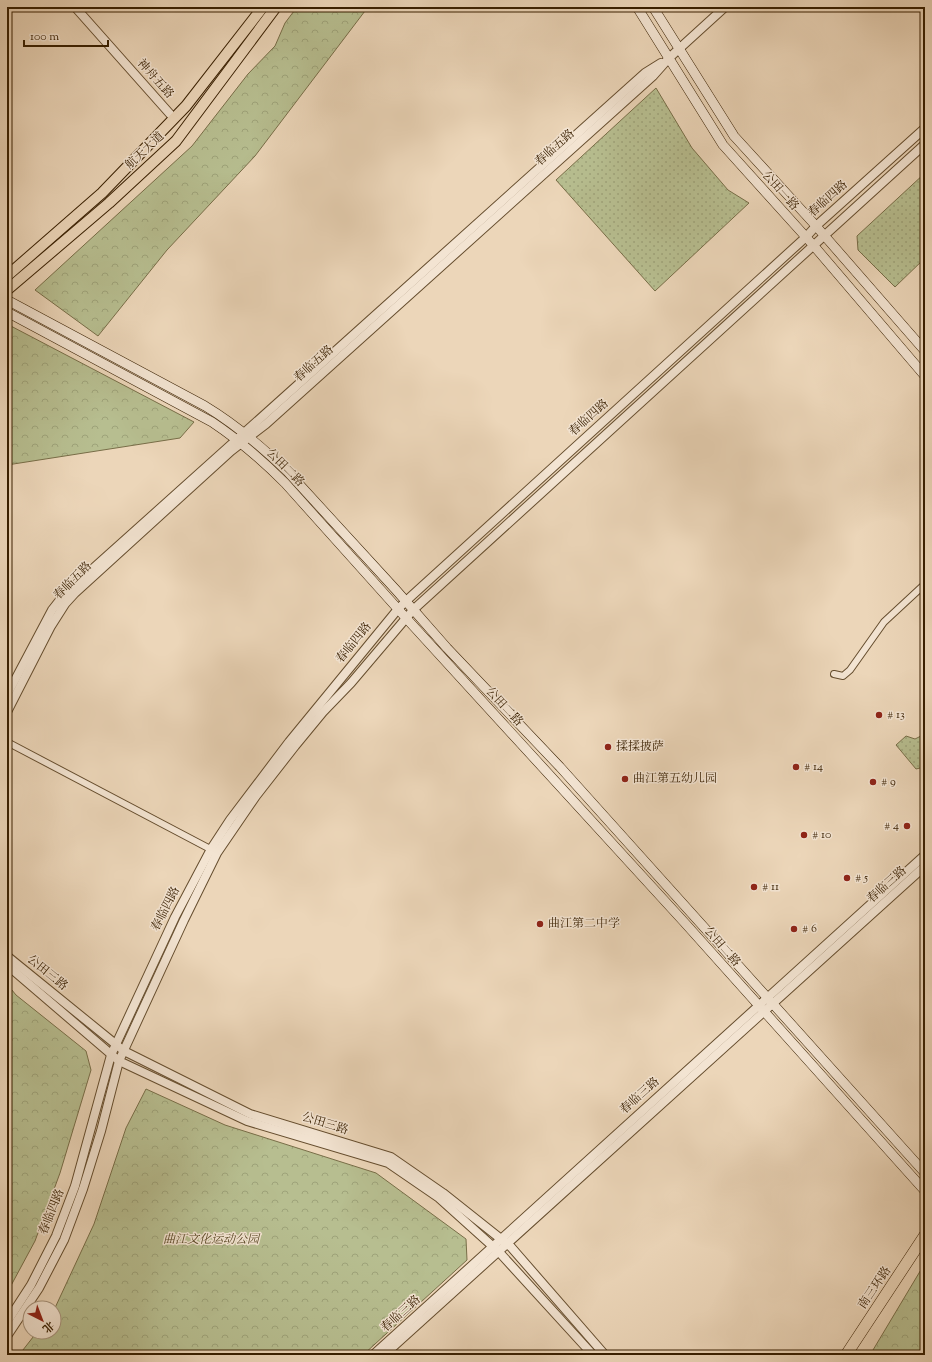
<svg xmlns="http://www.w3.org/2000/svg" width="932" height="1362" viewBox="0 0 932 1362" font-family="'Sorts Mill Goudy','Noto Serif SC',serif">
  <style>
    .grass { fill: url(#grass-dots); stroke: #786e48 }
    .park { fill: url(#park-crowns); stroke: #786e48 }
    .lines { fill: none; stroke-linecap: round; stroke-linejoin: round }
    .minor-casing { stroke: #654d2e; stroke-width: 8 }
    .tertiary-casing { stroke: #654d2e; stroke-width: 10 }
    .secondary-casing { stroke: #381f00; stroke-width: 10 }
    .primary-casing { stroke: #381f00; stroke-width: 12 }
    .trunk-casing { stroke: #381f00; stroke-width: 12 }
    .minor { stroke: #f3e4d2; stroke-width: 6 }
    .tertiary { stroke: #f3e4d2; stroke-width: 8 }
    .secondary { stroke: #f3e4d2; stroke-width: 9 }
    .primary { stroke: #ecd6b9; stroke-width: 10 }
    .trunk { stroke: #ecd6b9; stroke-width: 11 }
    .poi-dot { fill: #8f2418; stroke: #f3e4d2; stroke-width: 1.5 }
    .labels { text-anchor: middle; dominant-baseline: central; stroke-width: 3; stroke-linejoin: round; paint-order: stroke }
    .street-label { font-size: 12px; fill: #381f00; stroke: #f3e4d2 }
    .poi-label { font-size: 12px; fill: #381f00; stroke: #f3e4d2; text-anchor: start }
    .park-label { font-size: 12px; font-style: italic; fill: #584724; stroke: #f3e4d2 }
  </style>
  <defs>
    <pattern id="grass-dots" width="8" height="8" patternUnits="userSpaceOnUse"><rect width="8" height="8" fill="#b7be90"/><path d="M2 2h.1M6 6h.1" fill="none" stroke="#9ea37a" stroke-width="1.8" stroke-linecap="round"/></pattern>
    <pattern id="park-crowns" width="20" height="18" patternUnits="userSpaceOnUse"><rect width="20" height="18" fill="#b7be90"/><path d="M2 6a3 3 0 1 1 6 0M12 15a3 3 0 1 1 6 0" fill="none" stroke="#9ea37a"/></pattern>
  </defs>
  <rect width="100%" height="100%" fill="#ecd6b9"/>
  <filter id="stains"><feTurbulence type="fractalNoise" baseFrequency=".005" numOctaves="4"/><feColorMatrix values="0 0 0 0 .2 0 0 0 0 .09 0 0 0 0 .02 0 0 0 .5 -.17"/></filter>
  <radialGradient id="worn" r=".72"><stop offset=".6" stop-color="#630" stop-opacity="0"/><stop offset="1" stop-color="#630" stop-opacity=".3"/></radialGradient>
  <!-- grass -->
  <g class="grass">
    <polygon points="656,88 692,148 728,190 749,203 655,291 556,180"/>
    <polygon points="925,173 925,258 895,287 858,250 857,236"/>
    <polygon points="906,736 915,739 921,736 925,741 925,758 922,761 923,766 920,768 916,769 896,745"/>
  </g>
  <!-- park -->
  <g class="park">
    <polygon points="297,7 368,7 255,156 167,250 98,336 35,290 192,146 248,74 275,46 285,23"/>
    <polygon points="7,324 194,422 180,438 7,465"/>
    <polygon points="7,984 16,995 86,1051 91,1070 60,1173 35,1241 7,1293"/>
    <polygon points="146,1089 225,1125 376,1173 466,1239 467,1260 363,1355 19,1355 37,1332 54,1332 54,1310 94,1224 126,1128"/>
    <polygon points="925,1263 925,1342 917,1355 870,1355"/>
  </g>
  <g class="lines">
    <defs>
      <g id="minor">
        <polyline points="834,674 843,676 850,670 884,622 925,584"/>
        <polyline points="7,742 214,851"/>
      </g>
      <g id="tertiary">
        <polyline points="75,7 170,114"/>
        <polyline points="7,695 52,610 63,596 78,582 645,73 661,63"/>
        <polyline points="7,712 51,626 65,604 75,593 231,451 266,424 653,76 669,58 725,7"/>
        <polyline points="7,956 124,1051 250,1114 391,1157 443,1193 511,1247 605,1355"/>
        <polyline points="7,965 119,1061 247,1121 388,1163 439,1198 499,1252 593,1355"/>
        <polyline points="7,1322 31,1285 56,1236 75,1186 111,1055 175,917 211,849 230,820 289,742 398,609 406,601 806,237 816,226 925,128"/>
        <polyline points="7,1336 39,1288 64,1240 83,1189 101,1131 119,1061 184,920 217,853 256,796 295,746 323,712 351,683 413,610 925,144"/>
        <polyline points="373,1355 925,855"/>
        <polyline points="384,1355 925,866"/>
      </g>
      <g id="secondary">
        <polyline points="637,7 723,145 814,246 925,376"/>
        <polyline points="653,7 734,136 816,226 925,351"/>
        <path d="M7 300 205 406C235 424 262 447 287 471L396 590 447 648 560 767 925 1173"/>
        <path d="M7 312 212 422C239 440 263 461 285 483L406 618 684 922 925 1191"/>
      </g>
      <g id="primary">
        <polyline points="7,276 102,193 186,106 263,7"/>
        <polyline points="7,290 109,203 176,141 276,7"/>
      </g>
      <polyline id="trunk" points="846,1355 925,1235"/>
    </defs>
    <!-- minor casing -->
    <use href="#minor" class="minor-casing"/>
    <!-- tertiary casing -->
    <use href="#tertiary" class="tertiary-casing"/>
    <!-- secondary casing -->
    <use href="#secondary" class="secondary-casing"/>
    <!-- primary casing -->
    <use href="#primary" class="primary-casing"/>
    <!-- trunk casing -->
    <use href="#trunk" class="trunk-casing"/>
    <!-- minor -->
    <use href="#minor" class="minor"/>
    <!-- tertiary -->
    <use href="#tertiary" class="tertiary"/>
    <!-- secondary -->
    <use href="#secondary" class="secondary"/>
    <!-- primary -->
    <use href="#primary" class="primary"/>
    <!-- trunk -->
    <use href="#trunk" class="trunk"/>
  </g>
  <!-- markers -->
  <g class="poi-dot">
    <circle cx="879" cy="715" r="4"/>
    <circle cx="608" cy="747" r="4"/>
    <circle cx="796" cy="767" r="4"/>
    <circle cx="625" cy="779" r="4"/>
    <circle cx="873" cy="782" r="4"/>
    <circle cx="907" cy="826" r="4"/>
    <circle cx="804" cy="835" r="4"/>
    <circle cx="847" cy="878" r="4"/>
    <circle cx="754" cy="887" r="4"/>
    <circle cx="540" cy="924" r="4"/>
    <circle cx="794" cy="929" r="4"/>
  </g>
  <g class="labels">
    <!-- street labels -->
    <g class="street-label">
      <text transform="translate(155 79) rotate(48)">神舟五路</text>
      <text transform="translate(555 148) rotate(-42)">春临五路</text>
      <text transform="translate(145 151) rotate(-43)">航天大道</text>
      <text transform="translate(780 191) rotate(48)">公田一路</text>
      <text transform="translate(828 199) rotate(-42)">春临四路</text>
      <text transform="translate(314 364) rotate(-42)">春临五路</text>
      <text transform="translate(589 418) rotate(-42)">春临四路</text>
      <text transform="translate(285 468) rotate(45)">公田二路</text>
      <text transform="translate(73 581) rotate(-45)">春临五路</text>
      <text transform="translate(354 643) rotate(-51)">春临四路</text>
      <text transform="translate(504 707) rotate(47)">公田二路</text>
      <text transform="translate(887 885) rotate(-42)">春临三路</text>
      <text transform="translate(166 909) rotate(-63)">春临四路</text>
      <text transform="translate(722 947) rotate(49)">公田二路</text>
      <text transform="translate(47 973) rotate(39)">公田三路</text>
      <text transform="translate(640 1096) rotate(-42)">春临三路</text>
      <text transform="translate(325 1124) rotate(17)">公田三路</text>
      <text transform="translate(52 1212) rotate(-68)">春临四路</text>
      <text transform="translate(875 1288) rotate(-56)">南三环路</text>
      <text transform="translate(401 1314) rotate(-42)">春临三路</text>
    </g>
    <!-- poi labels -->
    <g class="poi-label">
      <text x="887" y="715"># 13</text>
      <text x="616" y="747">揉揉披萨</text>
      <text x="804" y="767"># 14</text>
      <text x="633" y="779">曲江第五幼儿园</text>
      <text x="881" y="782"># 9</text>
      <text x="899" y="826" text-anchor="end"># 4</text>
      <text x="812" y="835"># 10</text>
      <text x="855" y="878"># 5</text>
      <text x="762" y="887"># 11</text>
      <text x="548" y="924">曲江第二中学</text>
      <text x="802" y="929"># 6</text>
    </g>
    <!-- park labels -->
    <g class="park-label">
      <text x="211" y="1240">曲江文化运动公园</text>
    </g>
  </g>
  <!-- margin -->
  <rect width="932" height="1362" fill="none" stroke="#ecd6b9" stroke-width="24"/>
  <rect x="8" y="8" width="916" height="1346" fill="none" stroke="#381f00" stroke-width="2"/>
  <rect x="12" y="12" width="908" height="1338" fill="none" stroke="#381f00"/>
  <!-- north arrow -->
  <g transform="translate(42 1320) rotate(138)"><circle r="19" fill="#f3e4d2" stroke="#a8957e"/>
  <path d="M0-3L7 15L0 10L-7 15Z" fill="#8f2418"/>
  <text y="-6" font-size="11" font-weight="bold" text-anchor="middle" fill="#381f00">北</text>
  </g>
  <!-- scale -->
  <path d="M24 40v6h84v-6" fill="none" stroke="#381f00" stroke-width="2"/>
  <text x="30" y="40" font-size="12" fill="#381f00" stroke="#f3e4d2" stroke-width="3" paint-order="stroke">100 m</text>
  <rect width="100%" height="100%" filter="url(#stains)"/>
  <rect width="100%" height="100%" fill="url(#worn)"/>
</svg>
